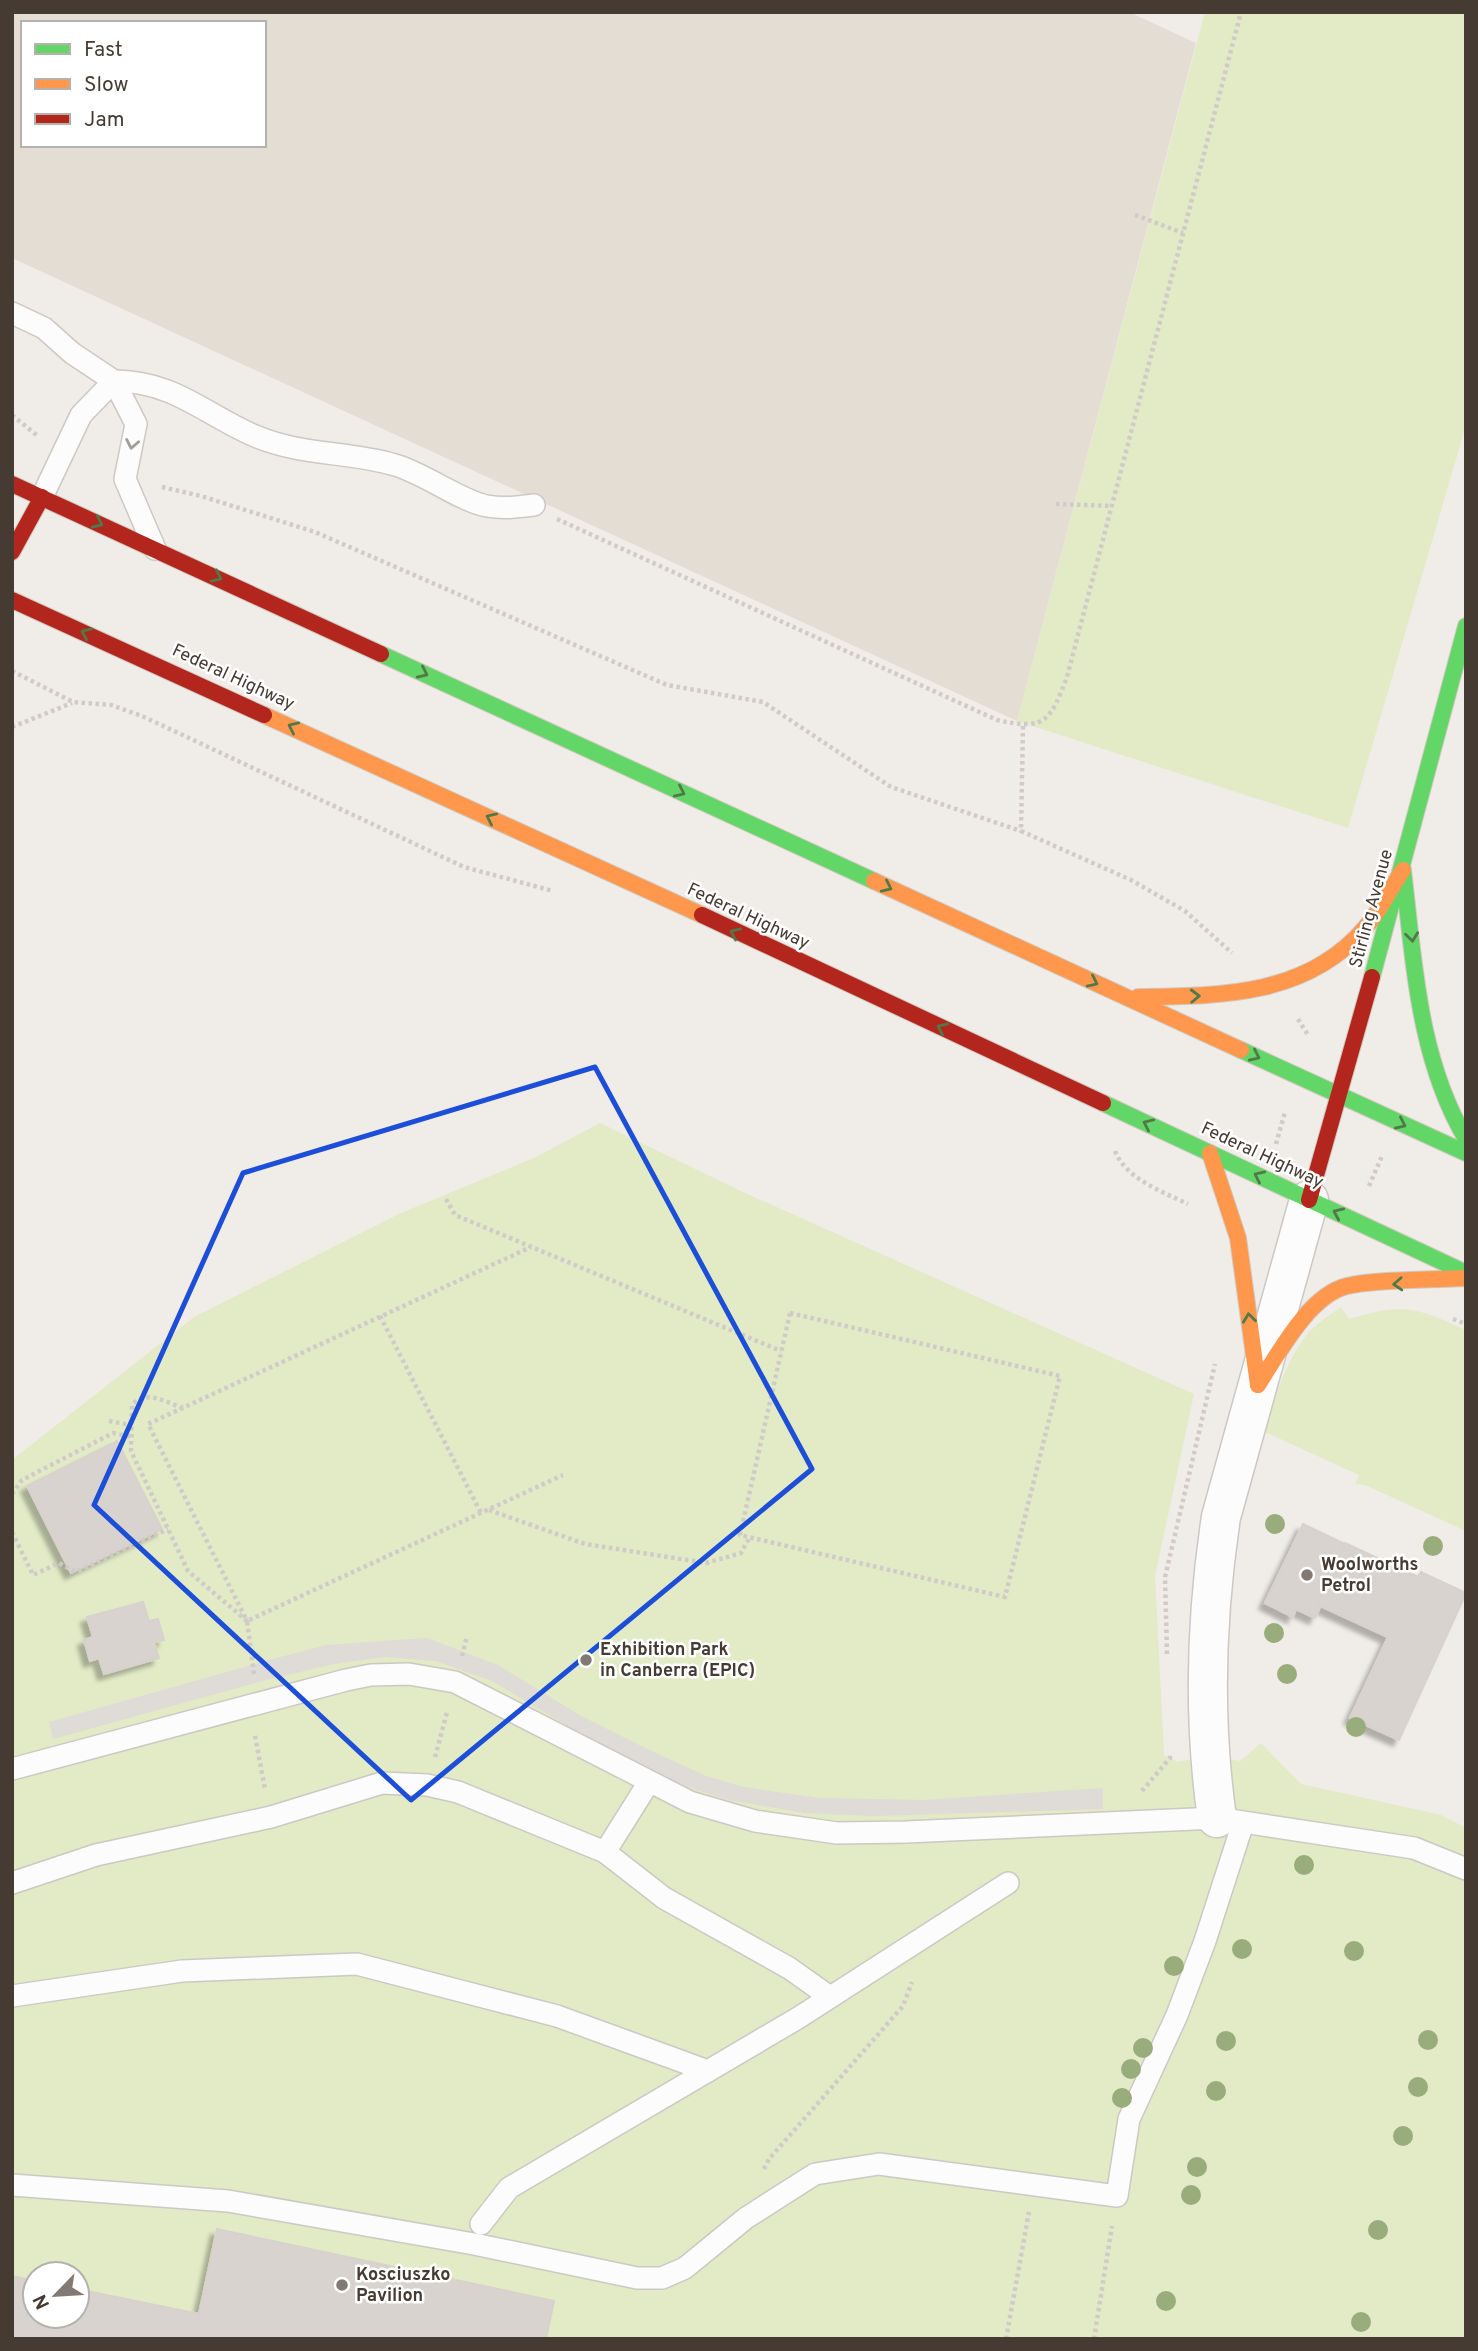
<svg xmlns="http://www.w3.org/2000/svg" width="1478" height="2351" viewBox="0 0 1478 2351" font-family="Overpass,sans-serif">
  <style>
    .residential { fill: #e4ddd4; fill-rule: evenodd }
    .green { fill: #e2eac6; fill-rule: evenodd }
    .parking { fill: #dfdbd7 }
    .building { fill: #d8d3ce; stroke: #d8d2cd; stroke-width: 2; filter: url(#shadow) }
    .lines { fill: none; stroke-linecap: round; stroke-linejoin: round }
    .lane-casing { stroke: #ccc8c4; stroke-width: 24 }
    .street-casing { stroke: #ccc8c4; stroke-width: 41 }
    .fast-casing { stroke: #d1c9bf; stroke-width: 18 }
    .slow-casing { stroke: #d1c9bf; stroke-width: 18 }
    .jam-casing { stroke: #d1c9bf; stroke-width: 18 }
    .path { stroke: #d0cbc9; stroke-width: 4.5; stroke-dasharray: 3.5 3.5; stroke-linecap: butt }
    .lane { stroke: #fdfcfc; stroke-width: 21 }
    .street { stroke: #fdfcfc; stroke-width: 38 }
    .fast { stroke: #63d668; stroke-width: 16 }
    .slow { stroke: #ff974d; stroke-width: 16 }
    .jam { stroke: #b3261e; stroke-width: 16 }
    .tree { fill: #99ad7c }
    .oneway { stroke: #a19c98 }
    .oneway2 { stroke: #517948 }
    .marked { fill: none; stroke: #1d4ed8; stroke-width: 5; stroke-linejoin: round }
    .poi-dot { fill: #817972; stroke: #fff; stroke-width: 2.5 }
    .labels { text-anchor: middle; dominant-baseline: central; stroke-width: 5; stroke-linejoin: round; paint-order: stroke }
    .street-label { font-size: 18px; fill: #453b33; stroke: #fff }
    .poi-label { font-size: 18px; font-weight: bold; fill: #453b33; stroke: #fff; text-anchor: start }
  </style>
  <defs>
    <filter id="shadow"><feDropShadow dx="-6" dy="6" stdDeviation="2" flood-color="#0004"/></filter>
  </defs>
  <rect width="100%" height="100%" fill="#f0ece8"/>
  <!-- residential -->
  <path class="residential" d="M12 12H1129L1196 43 1017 721 12 258ZM23 23H264V145H23Z"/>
  <!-- green -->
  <g class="green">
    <polygon points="1205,12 1466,12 1466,425 1348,828 1017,721"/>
    <path d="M600 1123 743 1192 1194 1394 1155 1576 1164 1755 1178 1762 1208 1756 1240 1761 1261 1743 1301 1784 1441 1815 1466 1828V2339H12V1460L194 1317 401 1213 534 1158ZM35 2274H77V2316H35Z"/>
    <path d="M1341 1307 1349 1319C1403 1303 1415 1307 1466 1330V1531L1365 1485 1355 1484 1359 1475 1265 1432C1274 1399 1287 1357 1310 1331 1319 1322 1331 1314 1341 1307Z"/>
  </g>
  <!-- parking -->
  <polygon class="parking" points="427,1638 498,1665 581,1716 645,1748 706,1776 744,1787 819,1798 925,1800 1103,1788 1103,1809 874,1816 804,1813 729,1800 687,1787 603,1747 492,1681 436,1661 385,1657 334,1664 266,1680 53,1739 49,1722 269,1660 326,1645"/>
  <!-- building -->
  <g class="building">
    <polygon points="117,1441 162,1529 71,1573 27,1486"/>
    <polygon points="1303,1524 1349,1546 1315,1618 1296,1609 1293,1617 1265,1603"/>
    <polygon points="1345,1543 1418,1577 1421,1572 1466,1593 1399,1740 1350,1718 1388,1637 1316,1604"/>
    <polygon points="143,1602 149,1621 158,1619 164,1640 154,1642 159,1658 104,1674 99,1658 90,1661 84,1640 93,1637 87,1617"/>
    <polygon points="217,2229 554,2301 546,2339 12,2339 12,2276 35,2281 35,2316 77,2316 77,2289 199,2314"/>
  </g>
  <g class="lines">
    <defs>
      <g id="lane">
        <polyline points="12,313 44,328 72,353 114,381 136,424 125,479 155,549"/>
        <path d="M42 497 81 415 114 381C174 381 204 414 255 436 302 456 348 451 395 465 424 473 462 502 487 506 503 509 518 507 534 505"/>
        <polyline points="12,1769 346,1680 371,1675 409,1674 455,1682 690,1802 755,1821 837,1833 906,1832 1217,1818 1414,1848 1466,1869"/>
        <polyline points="605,1852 649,1782"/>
        <polyline points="12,1883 96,1855 271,1817 382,1783 427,1785 458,1792 605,1852 664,1898 789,1968 830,1997"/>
        <polyline points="12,1996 182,1971 357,1964 557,2016 708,2071"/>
        <polyline points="12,2185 228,2201 474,2244 637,2278 662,2278 685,2268 746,2218 815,2174 879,2164 1117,2196 1129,2119 1177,2015 1205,1941 1243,1823"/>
        <polyline points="481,2224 509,2188 798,2018 1008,1883"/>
      </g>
      <path id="street" d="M1217 1818C1203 1720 1206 1616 1221 1517L1309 1200"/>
      <g id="fast">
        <polyline points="381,654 874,881"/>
        <path d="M1403 870C1414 961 1418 1058 1466 1139"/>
        <polyline points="1372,977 1466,626"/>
        <polyline points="1241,1050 1466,1153"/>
        <polyline points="1103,1103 1466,1273"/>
      </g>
      <g id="slow">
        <polyline points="264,715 702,915"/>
        <polyline points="874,881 1241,1050"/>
        <path d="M1138 997C1221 996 1307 996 1365 928 1380 911 1390 889 1403 870"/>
        <polyline points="1210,1153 1238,1238 1258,1385"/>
        <path d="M1258 1385C1278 1354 1309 1295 1347 1286 1378 1279 1432 1280 1466 1278"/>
      </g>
      <g id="jam">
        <polyline points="12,484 381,654"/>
        <polyline points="12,552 42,497"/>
        <polyline points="12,600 264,715"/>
        <polyline points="702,915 1103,1103"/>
        <polyline points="1309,1200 1372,977"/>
      </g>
    </defs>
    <!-- lane casing -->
    <use href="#lane" class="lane-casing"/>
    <!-- street casing -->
    <use href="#street" class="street-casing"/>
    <!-- fast casing -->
    <use href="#fast" class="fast-casing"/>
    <!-- slow casing -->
    <use href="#slow" class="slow-casing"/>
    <!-- jam casing -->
    <use href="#jam" class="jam-casing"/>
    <!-- path -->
    <g class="path">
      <polyline points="1135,215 1183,233"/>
      <polyline points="12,415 39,437"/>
      <polyline points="162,487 201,496 315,532 667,685 763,702 891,787 1021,831"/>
      <polyline points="1056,504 1112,506"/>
      <path d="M557 519 997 720C1046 731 1050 721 1067 677L1241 12"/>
      <polyline points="12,671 73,702 111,705 142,716 464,867 553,891"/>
      <polyline points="1023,726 1021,831 1131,880 1185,911 1232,953"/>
      <polyline points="12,727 72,703"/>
      <polyline points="1298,1019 1308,1035"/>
      <polyline points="1276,1144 1285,1112"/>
      <path d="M1115 1151C1126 1179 1163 1192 1188 1204"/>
      <polyline points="1369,1186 1382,1156"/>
      <polyline points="446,1199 455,1215 781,1351"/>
      <polygon points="790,1313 1060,1376 1005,1597 740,1535"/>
      <polyline points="380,1316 481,1513"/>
      <polyline points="1453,1319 1466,1324"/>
      <path d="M183 1408C165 1402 146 1389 132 1405L131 1451 188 1571 247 1621 148 1424 531 1247"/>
      <polyline points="109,1421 131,1425"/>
      <polyline points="12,1494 22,1480 113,1433 131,1437"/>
      <polyline points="489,1510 585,1544 706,1563 741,1553 750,1537"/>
      <polyline points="12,1532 33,1575 59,1563 76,1572 168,1529"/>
      <polyline points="1167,1654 1165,1577 1215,1364"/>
      <polyline points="462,1656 467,1636"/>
      <polyline points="254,1674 247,1621 563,1475"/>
      <polyline points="255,1736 265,1789"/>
      <polyline points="435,1757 447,1712"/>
      <polyline points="1142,1791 1170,1758 1170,1754"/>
      <polyline points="764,2169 769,2159 903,2006 912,1982"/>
      <polyline points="1006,2339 1029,2212"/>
      <polyline points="1094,2339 1112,2226"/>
    </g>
    <!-- lane -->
    <use href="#lane" class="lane"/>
    <!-- street -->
    <use href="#street" class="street"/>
    <!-- fast -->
    <use href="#fast" class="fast"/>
    <!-- slow -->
    <use href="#slow" class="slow"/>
    <!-- jam -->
    <use href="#jam" class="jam"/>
  </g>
  <!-- trees -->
  <g class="tree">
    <circle cx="1275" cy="1524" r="10"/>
    <circle cx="1433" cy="1546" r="10"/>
    <circle cx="1274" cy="1633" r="10"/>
    <circle cx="1287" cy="1674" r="10"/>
    <circle cx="1356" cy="1727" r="10"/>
    <circle cx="1304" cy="1865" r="10"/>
    <circle cx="1242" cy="1949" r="10"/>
    <circle cx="1354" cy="1951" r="10"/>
    <circle cx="1174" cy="1966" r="10"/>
    <circle cx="1428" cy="2040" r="10"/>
    <circle cx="1226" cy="2041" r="10"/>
    <circle cx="1143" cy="2048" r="10"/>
    <circle cx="1131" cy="2069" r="10"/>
    <circle cx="1418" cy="2087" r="10"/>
    <circle cx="1216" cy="2091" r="10"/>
    <circle cx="1122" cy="2098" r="10"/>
    <circle cx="1403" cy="2136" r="10"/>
    <circle cx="1197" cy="2167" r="10"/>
    <circle cx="1191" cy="2195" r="10"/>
    <circle cx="1378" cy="2230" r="10"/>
    <circle cx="1166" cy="2301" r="10"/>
    <circle cx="1361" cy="2322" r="10"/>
  </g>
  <!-- one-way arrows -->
  <defs><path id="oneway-chevron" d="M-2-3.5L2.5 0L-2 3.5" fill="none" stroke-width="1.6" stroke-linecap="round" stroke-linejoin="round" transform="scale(1.75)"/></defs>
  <use class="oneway" href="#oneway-chevron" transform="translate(132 444) rotate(101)"/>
  <g class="oneway2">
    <use href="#oneway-chevron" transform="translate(98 523) rotate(25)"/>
    <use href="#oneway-chevron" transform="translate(217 577) rotate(25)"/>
    <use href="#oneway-chevron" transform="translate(86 633) rotate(-156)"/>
    <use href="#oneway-chevron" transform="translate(423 673) rotate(25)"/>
    <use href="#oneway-chevron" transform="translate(293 727) rotate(-155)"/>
    <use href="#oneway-chevron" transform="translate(680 792) rotate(25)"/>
    <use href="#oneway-chevron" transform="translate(491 818) rotate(-155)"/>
    <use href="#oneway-chevron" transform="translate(887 887) rotate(25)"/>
    <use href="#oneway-chevron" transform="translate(735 933) rotate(-155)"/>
    <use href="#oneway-chevron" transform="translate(1412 937) rotate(83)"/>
    <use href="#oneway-chevron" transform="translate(1093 982) rotate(25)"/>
    <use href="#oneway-chevron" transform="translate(1195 996) rotate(-2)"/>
    <use href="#oneway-chevron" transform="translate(942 1028) rotate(-155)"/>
    <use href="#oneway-chevron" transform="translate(1255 1056) rotate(25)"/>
    <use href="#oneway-chevron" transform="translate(1148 1124) rotate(-155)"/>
    <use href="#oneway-chevron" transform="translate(1401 1124) rotate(25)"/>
    <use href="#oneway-chevron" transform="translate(1259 1176) rotate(-155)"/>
    <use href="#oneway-chevron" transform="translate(1338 1213) rotate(-156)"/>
    <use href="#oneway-chevron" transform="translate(1398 1284) rotate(177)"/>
    <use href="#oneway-chevron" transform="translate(1249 1318) rotate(-97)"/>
  </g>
  <!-- marked area -->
  <path class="marked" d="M595 1067 812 1469 411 1800 94 1505 243 1173Z"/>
  <!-- markers -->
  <g class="poi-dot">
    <circle cx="1307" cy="1575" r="7"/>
    <circle cx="586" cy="1660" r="7"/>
    <circle cx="342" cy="2285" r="7"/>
  </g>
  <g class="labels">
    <!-- street labels -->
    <g class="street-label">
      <text transform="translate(233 678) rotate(25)">Federal Highway</text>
      <text transform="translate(1372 909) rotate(-75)">Stirling Avenue</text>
      <text transform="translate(748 917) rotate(25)">Federal Highway</text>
      <text transform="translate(1262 1156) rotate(25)">Federal Highway</text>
    </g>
    <!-- poi labels -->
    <g class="poi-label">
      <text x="1321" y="1565">Woolworths<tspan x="1321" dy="21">Petrol</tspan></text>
      <text x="600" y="1650">Exhibition Park<tspan x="600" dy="21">in Canberra (EPIC)</tspan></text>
      <text x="356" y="2275">Kosciuszko<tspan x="356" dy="21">Pavilion</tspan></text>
    </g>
  </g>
  <!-- border -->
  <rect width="1478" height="2351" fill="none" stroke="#453b33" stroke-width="28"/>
  <!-- legend -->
  <rect x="21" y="21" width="245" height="126" fill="#ffffff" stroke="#b5b1ad" stroke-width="2"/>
  <rect x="35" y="44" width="35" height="10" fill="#63d668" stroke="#b5b1ad" stroke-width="2"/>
  <text x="84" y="56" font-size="21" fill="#453b33">Fast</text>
  <rect x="35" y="79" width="35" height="10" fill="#ff974d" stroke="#b5b1ad" stroke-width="2"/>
  <text x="84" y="91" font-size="21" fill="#453b33">Slow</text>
  <rect x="35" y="114" width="35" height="10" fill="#b3261e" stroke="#b5b1ad" stroke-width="2"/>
  <text x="84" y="126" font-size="21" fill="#453b33">Jam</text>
  <!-- north arrow -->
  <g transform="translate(56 2295) rotate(245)"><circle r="33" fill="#ffffff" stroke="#b5b1ad" stroke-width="2"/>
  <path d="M0-5L12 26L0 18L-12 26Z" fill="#817972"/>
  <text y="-10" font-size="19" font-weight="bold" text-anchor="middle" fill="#453b33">N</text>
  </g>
</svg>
